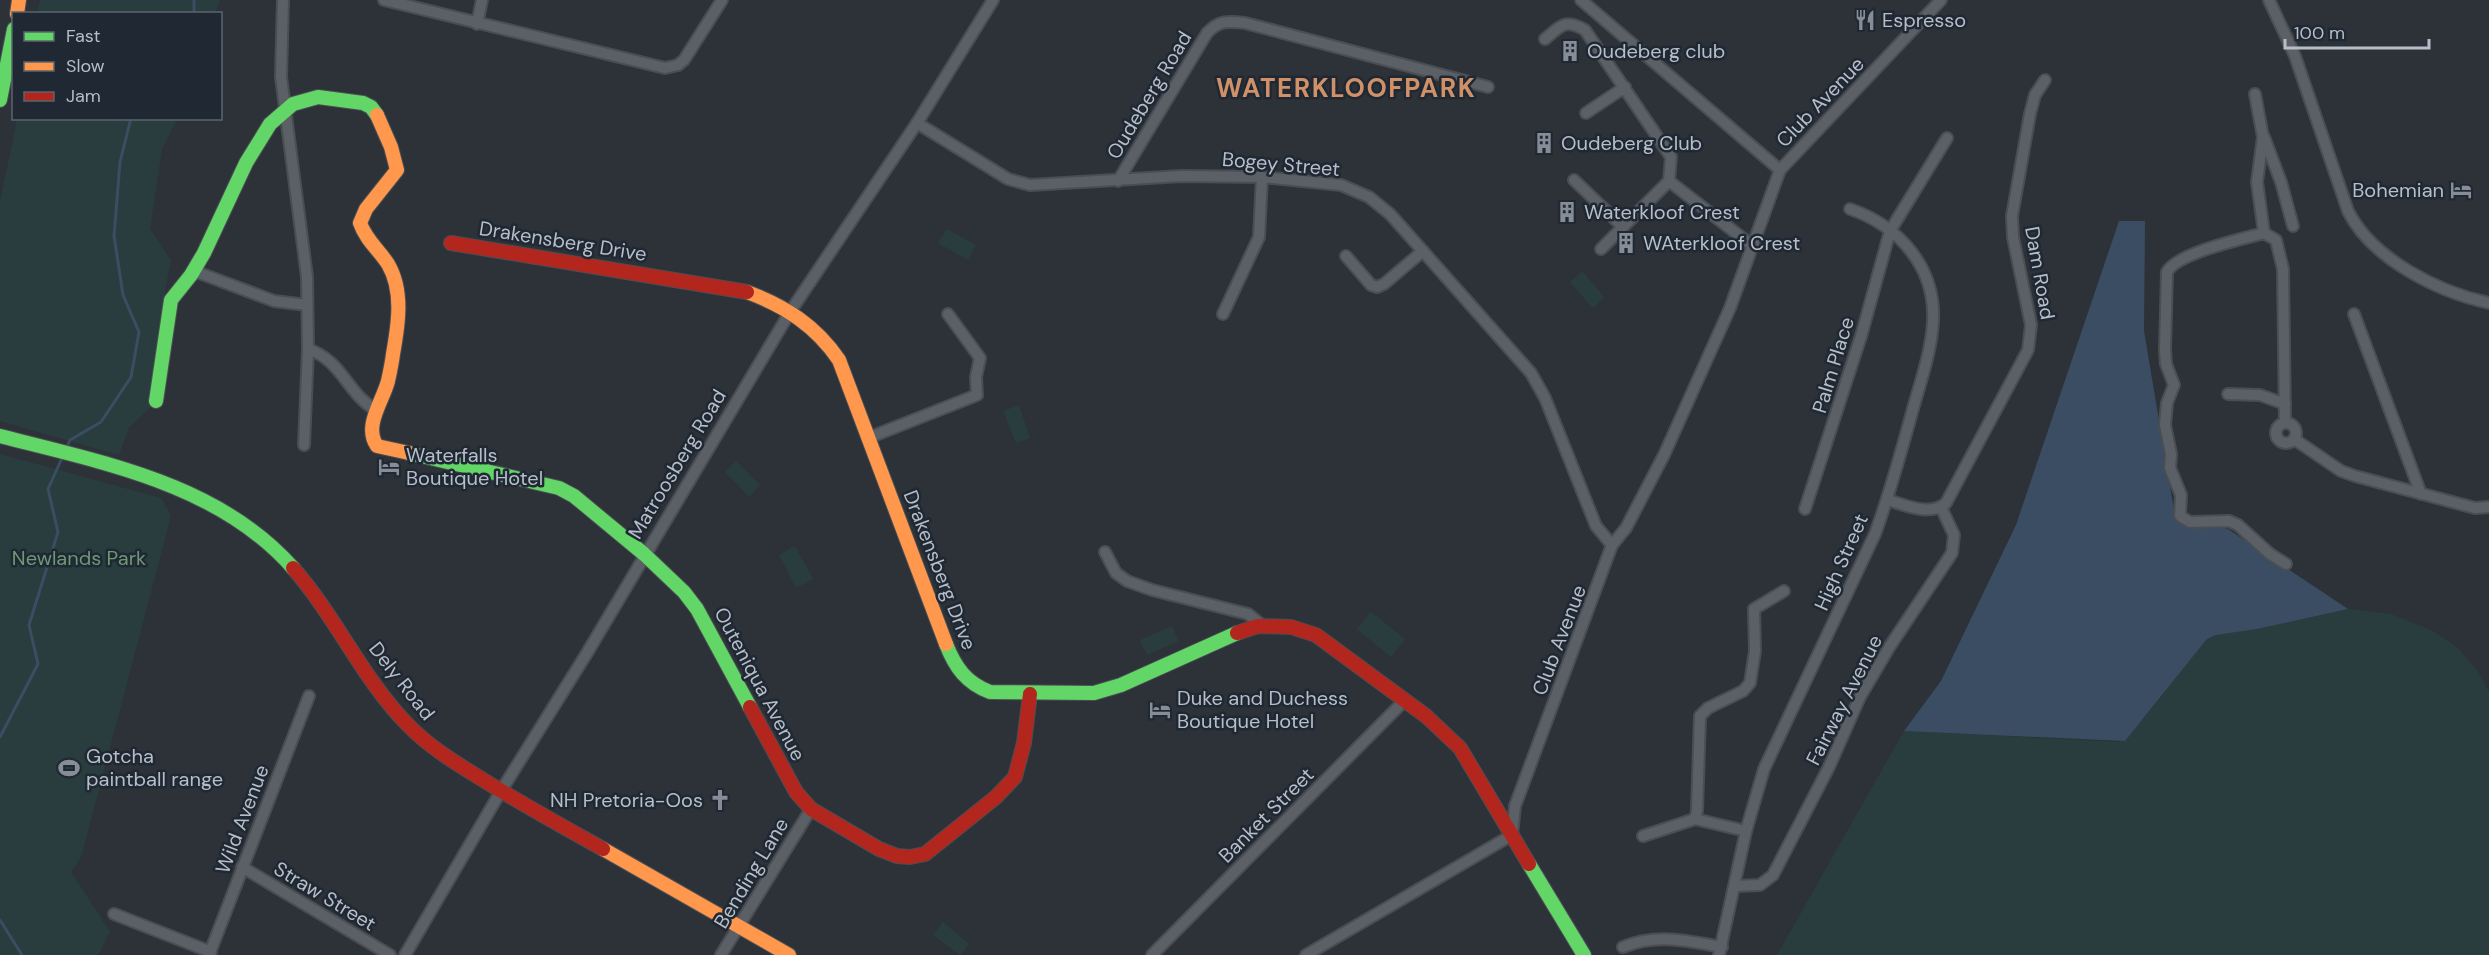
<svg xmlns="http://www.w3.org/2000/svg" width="2489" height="955" viewBox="0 0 2489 955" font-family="'DM Sans',sans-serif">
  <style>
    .green { fill: #293d3f }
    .water { fill: #3b4d62 }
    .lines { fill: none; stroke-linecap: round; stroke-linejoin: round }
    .stream { stroke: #3b4d62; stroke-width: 3 }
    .street-casing { stroke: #4a4e53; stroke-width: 14 }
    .fast-casing { stroke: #4a4e53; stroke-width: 16 }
    .slow-casing { stroke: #4a4e53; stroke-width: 16 }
    .jam-casing { stroke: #4a4e53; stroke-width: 16 }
    .street { stroke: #5b6067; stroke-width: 10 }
    .fast { stroke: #63d668; stroke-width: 14 }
    .slow { stroke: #ff974d; stroke-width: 14 }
    .jam { stroke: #b3261e; stroke-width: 14 }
    .labels { text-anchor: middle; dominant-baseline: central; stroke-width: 5; stroke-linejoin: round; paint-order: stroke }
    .poi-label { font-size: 20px; fill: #b6bec9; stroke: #1f2833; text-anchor: start }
    .street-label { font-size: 20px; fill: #b6bec9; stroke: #1f2833 }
    .park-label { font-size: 20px; fill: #6e9876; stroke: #1f2833 }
    .district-label { font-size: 26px; font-weight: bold; letter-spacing: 1.5px; fill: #d09169; stroke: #1f2833 }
  </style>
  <rect width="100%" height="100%" fill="#2c3238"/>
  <!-- green -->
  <g class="green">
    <polygon points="40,0 220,0 215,13 37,13"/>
    <polygon points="17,119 177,119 162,149 150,229 171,260 166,286 151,407 129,427 119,455 0,421 0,203"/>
    <polygon points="947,229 976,245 968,260 938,243"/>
    <polygon points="1582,271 1604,297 1593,308 1570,282"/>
    <polygon points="1019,405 1030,438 1016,443 1003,411"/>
    <polygon points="0,454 161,498 171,516 81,857 71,872 110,932 98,955 0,955"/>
    <polygon points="736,461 760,485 749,497 725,472"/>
    <polygon points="795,546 813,579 796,588 779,555"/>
    <polygon points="2348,609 2391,614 2433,631 2459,649 2477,670 2489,692 2489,955 1777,955 1904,731 2119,742 2144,718 2207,639 2216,635 2257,629"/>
    <polygon points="1371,612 1405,639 1391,657 1357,629"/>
    <polygon points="1172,626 1178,641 1147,655 1140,640"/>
    <polygon points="943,922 969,944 960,955 933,935"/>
  </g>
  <!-- water -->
  <polygon class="water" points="2119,221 2145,221 2144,331 2175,516 2228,529 2348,609 2257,629 2216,635 2207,639 2125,741 1904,731 1941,681 2016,525"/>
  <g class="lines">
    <!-- stream -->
    <g class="stream">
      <polyline points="194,0 194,14"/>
      <polyline points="66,449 70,440 101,422 131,377 139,332 123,295 114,236 120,162 131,118"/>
      <polyline points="0,737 38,664 29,625 58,532 48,489 62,458"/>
      <polyline points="0,920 22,955"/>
    </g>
    <defs>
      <g id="street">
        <polyline points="283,0 281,77 307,277 308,349 304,445"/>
        <polyline points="384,0 665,68 678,65 684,60 722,0"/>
        <polyline points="1581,0 1780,170"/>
        <path d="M2269 0 2295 56 2348 211C2372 259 2438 292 2489 303"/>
        <polyline points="477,24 482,0"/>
        <path d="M1545 39C1561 26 1565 18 1585 30L1671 157 1669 181 1601 249"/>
        <polyline points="2255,94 2263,137 2257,182 2264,233"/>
        <polyline points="1586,113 1625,87"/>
        <polyline points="917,123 1008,179 1030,185 1182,176 1262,177 1341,185 1369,197 1390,214 1531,373 1545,398 1596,526 1612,545"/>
        <polyline points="2264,137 2281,182 2293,226"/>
        <polyline points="1574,180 1622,226"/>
        <path d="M1118 181 1207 33C1219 20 1229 21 1245 23L1488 87"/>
        <polyline points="1669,181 1754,247"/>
        <polyline points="1346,256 1371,285 1377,287 1384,284 1423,251"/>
        <polyline points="194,271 274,301 307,305"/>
        <polyline points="1223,314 1259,237 1262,177"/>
        <polyline points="2354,314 2421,494"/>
        <path d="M308 349C343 361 347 394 376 410"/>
        <polyline points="2228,394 2260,395 2285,404"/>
        <path d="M2285 422 2283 269 2276 240 2264 233C2242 239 2177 253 2167 272L2165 350 2166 364 2174 385 2167 403 2165 425 2171 454 2170 468 2181 495 2180 516 2190 522 2229 521 2238 525 2270 554 2286 564"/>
        <circle cx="2286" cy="433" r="10"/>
        <polyline points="868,438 977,395 976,377 980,358 948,314"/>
        <polyline points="2294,439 2341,471 2355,476 2475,508 2489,507"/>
        <path d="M1888 500C1905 505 1930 517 1946 503L2028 350 2031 325 2013 237 2012 216 2030 114 2035 95 2045 80"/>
        <polyline points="1805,509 1862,333 1890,231 1947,138"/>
        <polyline points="1105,552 1116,573 1127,581 1152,590 1248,614 1263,626"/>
        <polyline points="1695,819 1746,831"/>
        <polyline points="1643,836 1695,819 1697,811 1700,716 1708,708 1743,691 1750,683 1755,651 1754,609 1784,591"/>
        <polyline points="242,867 390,955"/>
        <polyline points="1735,886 1760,885 1773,875 1829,767 1860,697 1890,646 1952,553 1954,535 1941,507"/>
        <polyline points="114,914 211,952"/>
        <path d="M1623 947C1657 933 1687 941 1722 947"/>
        <polyline points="209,955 309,696"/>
        <polyline points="405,955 501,791 587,653 790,312 917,123 993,0"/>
        <polyline points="721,955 811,809"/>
        <polyline points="1152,955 1405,700"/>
        <polyline points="1306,955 1512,835 1515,806 1612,545 1626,528 1664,455 1730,308 1780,170 1941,0"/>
        <path d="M1719 955 1746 831 1764 769 1875 534C1889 496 1900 456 1911 416 1919 386 1931 354 1933 322 1936 267 1899 226 1850 209"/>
      </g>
      <g id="fast">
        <polyline points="0,100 14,29"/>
        <polyline points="156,401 171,300 191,275 204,253 246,163 270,124 293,104 318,97 363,103 371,107 377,115"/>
        <path d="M0 436C104 463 219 484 293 568"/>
        <polyline points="409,453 559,488 574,496 644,554 684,592 697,609 750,707"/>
        <path d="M946 644C955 667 966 683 990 692L1094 693 1121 685 1237 633"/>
        <polyline points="1529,864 1584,955"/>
      </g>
      <g id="slow">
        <polyline points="17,14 19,0"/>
        <path d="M377 115 391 147 397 170 366 209 360 223C366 240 379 250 388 264 404 291 398 326 393 354 392 363 390 372 388 381 383 401 363 426 377 446L409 453"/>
        <path d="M747 292C785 306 816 326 839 360L946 644"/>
        <polyline points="603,849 789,955"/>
      </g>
      <g id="jam">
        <polyline points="451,243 747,292"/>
        <path d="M293 568C336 617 362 678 407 724 428 746 454 762 480 778 520 803 562 826 603 849"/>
        <polyline points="1237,633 1258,626 1291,627 1316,635 1426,716 1460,748 1529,864"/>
        <polyline points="750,707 796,792 811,809 879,849 897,856 910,857 925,854 996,797 1015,777 1024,743 1030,694"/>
      </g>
    </defs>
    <!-- street casing -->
    <use href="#street" class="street-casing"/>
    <!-- fast casing -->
    <use href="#fast" class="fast-casing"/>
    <!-- slow casing -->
    <use href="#slow" class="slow-casing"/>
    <!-- jam casing -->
    <use href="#jam" class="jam-casing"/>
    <!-- street -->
    <use href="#street" class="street"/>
    <!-- fast -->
    <use href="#fast" class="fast"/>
    <!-- slow -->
    <use href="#slow" class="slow"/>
    <!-- jam -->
    <use href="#jam" class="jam"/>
  </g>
  <!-- icons -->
  <defs>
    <symbol id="restaurant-bare" viewBox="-9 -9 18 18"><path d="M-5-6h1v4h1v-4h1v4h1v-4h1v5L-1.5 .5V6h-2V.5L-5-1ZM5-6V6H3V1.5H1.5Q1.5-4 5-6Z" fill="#868d96" stroke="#1f2833" stroke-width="2.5" paint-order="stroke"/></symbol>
    <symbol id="building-bare" viewBox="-9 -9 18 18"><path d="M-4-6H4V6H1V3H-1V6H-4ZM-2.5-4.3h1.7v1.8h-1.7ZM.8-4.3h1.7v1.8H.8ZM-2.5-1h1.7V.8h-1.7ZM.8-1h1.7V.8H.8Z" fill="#868d96" stroke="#1f2833" stroke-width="2.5" paint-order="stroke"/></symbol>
    <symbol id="hotel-bare" viewBox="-9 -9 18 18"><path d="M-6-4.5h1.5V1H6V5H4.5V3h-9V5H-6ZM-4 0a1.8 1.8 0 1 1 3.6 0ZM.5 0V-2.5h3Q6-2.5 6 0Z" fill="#868d96" stroke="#1f2833" stroke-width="2.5" paint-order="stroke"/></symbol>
    <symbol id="stadium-bare" viewBox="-9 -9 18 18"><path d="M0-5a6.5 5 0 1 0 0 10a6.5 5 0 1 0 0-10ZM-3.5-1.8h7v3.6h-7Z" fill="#868d96" stroke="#1f2833" stroke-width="2.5" paint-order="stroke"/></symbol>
    <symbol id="church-bare" viewBox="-9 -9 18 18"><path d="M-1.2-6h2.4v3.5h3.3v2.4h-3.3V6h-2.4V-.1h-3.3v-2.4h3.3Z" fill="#868d96" stroke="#1f2833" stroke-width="2.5" paint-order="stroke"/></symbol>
  </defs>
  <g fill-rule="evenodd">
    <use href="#restaurant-bare" x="1850" y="5" width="30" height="30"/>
    <use href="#building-bare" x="1555" y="36" width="30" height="30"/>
    <use href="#building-bare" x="1529" y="128" width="30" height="30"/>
    <use href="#hotel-bare" x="2446" y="175" width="30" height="30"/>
    <use href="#building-bare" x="1552" y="197" width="30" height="30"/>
    <use href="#building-bare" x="1611" y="228" width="30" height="30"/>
    <use href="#hotel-bare" x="374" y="452" width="30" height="30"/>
    <use href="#hotel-bare" x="1145" y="695" width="30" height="30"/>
    <use href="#stadium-bare" x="54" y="753" width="30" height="30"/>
    <use href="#church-bare" x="705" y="785" width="30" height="30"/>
  </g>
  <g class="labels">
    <!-- poi labels -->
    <g class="poi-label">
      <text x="1882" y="20">Espresso</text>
      <text x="1587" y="51">Oudeberg club</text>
      <text x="1561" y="143">Oudeberg Club</text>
      <text x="2444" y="190" text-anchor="end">Bohemian</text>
      <text x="1584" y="212">Waterkloof Crest</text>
      <text x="1643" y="243">WAterkloof Crest</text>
      <text x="406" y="455">Waterfalls<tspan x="406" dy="23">Boutique Hotel</tspan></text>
      <text x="1177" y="698">Duke and Duchess<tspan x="1177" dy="23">Boutique Hotel</tspan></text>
      <text x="86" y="756">Gotcha<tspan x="86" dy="23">paintball range</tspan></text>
      <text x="703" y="800" text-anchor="end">NH Pretoria-Oos</text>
    </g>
    <!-- street labels -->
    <g class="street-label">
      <text transform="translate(1149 95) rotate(-59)">Oudeberg Road</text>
      <text transform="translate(1820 102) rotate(-46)">Club Avenue</text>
      <text transform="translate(1281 164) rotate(5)">Bogey Street</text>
      <text transform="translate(563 241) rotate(9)">Drakensberg Drive</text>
      <text transform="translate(2040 273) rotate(80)">Dam Road</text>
      <text transform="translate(1833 365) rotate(-73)">Palm Place</text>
      <text transform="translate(677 464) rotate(-59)">Matroosberg Road</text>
      <text transform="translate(1841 562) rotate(-66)">High Street</text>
      <text transform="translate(940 570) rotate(69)">Drakensberg Drive</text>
      <text transform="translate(1559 640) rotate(-69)">Club Avenue</text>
      <text transform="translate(402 681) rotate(52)">Dely Road</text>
      <text transform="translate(760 684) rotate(62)">Outeniqua Avenue</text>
      <text transform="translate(1844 700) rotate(-63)">Fairway Avenue</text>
      <text transform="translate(1266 815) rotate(-45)">Banket Street</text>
      <text transform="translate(242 819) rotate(-69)">Wild Avenue</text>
      <text transform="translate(751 873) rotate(-59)">Bending Lane</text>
      <text transform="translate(325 896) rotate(31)">Straw Street</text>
    </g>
    <!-- park labels -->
    <g class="park-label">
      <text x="79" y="558">Newlands Park</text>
    </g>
    <!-- district labels -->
    <g class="district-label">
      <text x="1346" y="88">WATERKLOOFPARK</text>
    </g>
  </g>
  <!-- legend -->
  <rect x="12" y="12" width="210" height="108" fill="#1f2833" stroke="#5b646f" stroke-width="1.5"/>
  <rect x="24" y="32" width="30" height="9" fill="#63d668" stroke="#5b646f" stroke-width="1.5"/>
  <text x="66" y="42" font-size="18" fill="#b6bec9">Fast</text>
  <rect x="24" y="62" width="30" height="9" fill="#ff974d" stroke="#5b646f" stroke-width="1.5"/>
  <text x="66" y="72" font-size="18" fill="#b6bec9">Slow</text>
  <rect x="24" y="92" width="30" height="9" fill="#b3261e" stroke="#5b646f" stroke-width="1.5"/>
  <text x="66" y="102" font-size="18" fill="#b6bec9">Jam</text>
  <!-- scale -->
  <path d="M2285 39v9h144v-9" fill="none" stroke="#b6bec9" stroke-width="3"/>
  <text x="2294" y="39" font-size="18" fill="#b6bec9" stroke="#1f2833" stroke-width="4.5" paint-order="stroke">100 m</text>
</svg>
